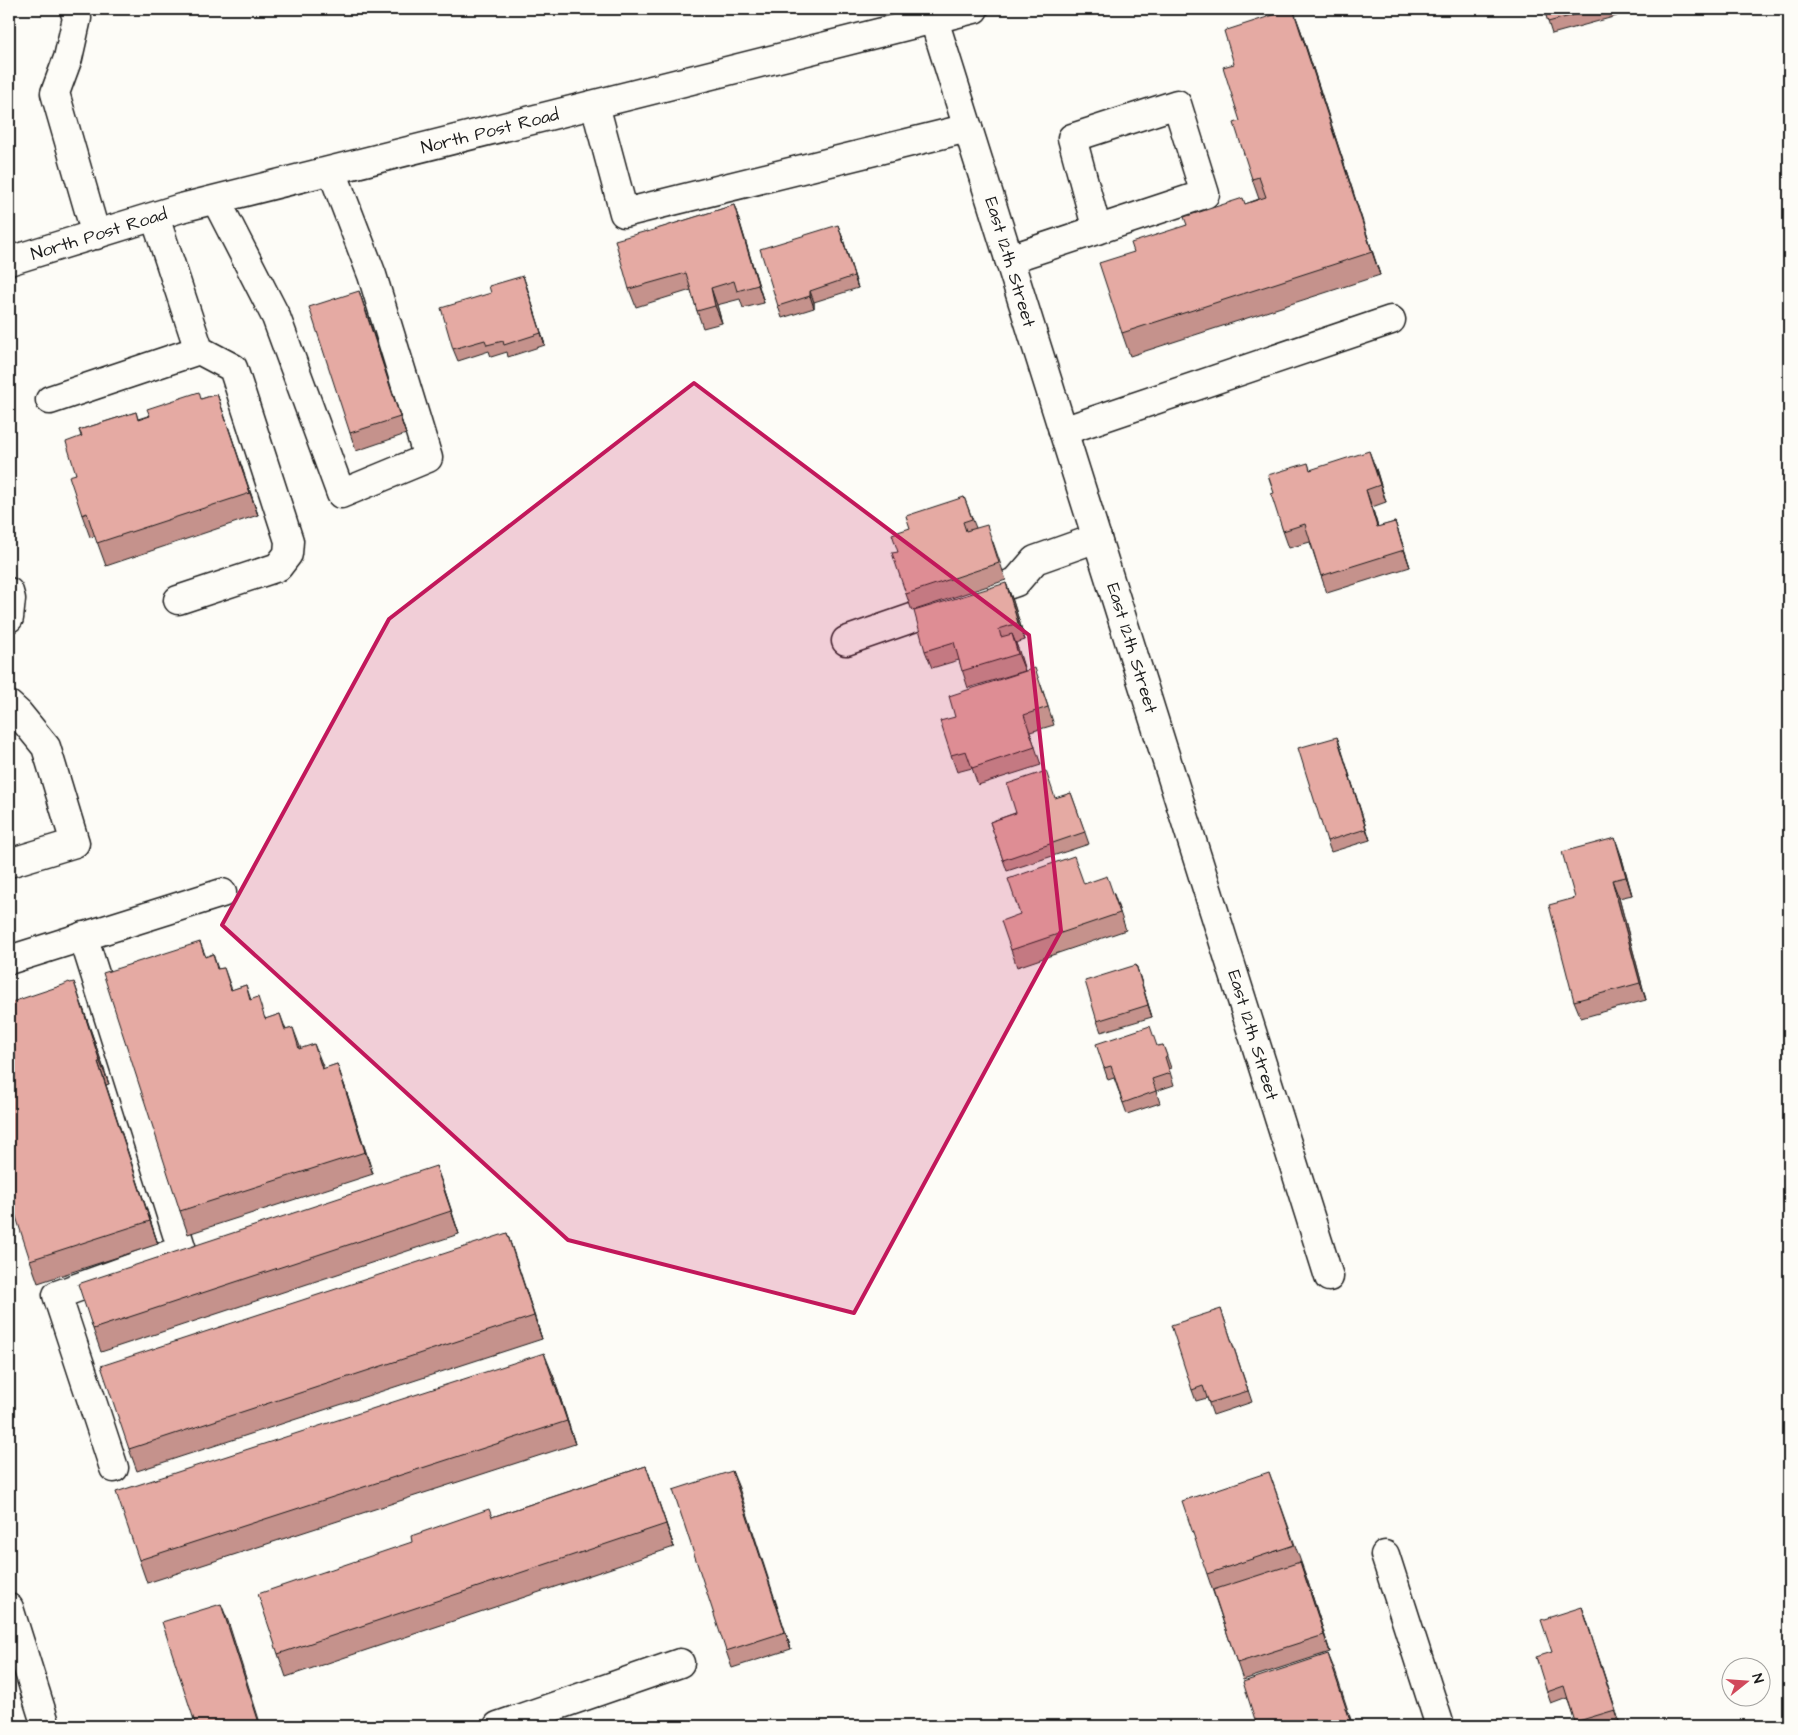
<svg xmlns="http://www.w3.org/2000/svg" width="1798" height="1735" viewBox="0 0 1798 1735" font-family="'Architects Daughter',sans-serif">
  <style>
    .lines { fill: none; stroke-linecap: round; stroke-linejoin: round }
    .minor-casing { stroke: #1c1c1c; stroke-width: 31 }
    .major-casing { stroke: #1c1c1c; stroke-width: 31 }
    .minor { stroke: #fdfcf7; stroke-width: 28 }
    .major { stroke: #fdfcf7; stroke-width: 28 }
    .wall { fill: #c5928c; stroke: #1c1c1c }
    .shaded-wall { fill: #a07772; stroke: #1c1c1c }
    .building { fill: #e5aaa3; stroke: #1c1c1c }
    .marked { fill: #c2185b; fill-opacity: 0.2; stroke: #c2185b; stroke-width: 4; stroke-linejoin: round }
    .labels { text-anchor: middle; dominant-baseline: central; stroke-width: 4; stroke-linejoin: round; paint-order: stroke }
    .street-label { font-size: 18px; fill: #1c1c1c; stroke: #fdfcf7 }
  </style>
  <rect width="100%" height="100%" fill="#fdfcf7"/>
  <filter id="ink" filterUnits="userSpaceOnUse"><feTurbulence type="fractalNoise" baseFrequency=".02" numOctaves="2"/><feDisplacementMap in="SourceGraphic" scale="10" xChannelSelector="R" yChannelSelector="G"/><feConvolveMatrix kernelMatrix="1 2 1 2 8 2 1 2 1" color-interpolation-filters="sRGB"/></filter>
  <g filter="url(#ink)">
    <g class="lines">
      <defs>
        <g id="minor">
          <polyline points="74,9 77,18 68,58 55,93 96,235"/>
          <polyline points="934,20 1329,1277"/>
          <polyline points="595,105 624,213 968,128"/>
          <polyline points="216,200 276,317 341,494 428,458 372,275 332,171"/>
          <polyline points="155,217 199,350 233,368 289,541 288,554 278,567 178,600"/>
          <polyline points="1009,259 1205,194 1177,104 1072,138 1097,230"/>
          <polyline points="50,400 199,350"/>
          <polyline points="1063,431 1391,320"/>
          <polyline points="9,592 11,599 9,618"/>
          <polyline points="846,641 1016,582 1035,560 1097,538"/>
          <polyline points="9,705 19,714 46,747 75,843 9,863"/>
          <polyline points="83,936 182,1250 57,1295 114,1468"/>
          <polyline points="9,960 222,893"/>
          <polyline points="1385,1555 1440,1726"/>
          <polyline points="498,1726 680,1663"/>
        </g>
        <g id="major">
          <polyline points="9,261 181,208 974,9"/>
          <polyline points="9,1608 46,1726"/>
        </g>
      </defs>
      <!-- minor casing -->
      <use href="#minor" class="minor-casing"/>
      <!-- major casing -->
      <use href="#major" class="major-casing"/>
      <!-- minor -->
      <use href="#minor" class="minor"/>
      <!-- major -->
      <use href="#major" class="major"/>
    </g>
    <!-- wall -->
    <g class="wall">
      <polygon points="1293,9 1301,31 1380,275 1130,356 1122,333 1134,252 1187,225 1259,199 1252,179 1234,64"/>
      <polygon points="1544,9 1615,9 1617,16 1552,34"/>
      <polygon points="734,205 740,223 764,303 743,308 740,299 717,305 722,323 703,328 697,311 691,290 636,307 629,289 648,232"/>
      <polygon points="842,236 858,288 814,302 814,308 782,318 778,306"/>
      <polygon points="523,276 545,345 508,357 507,352 491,357 489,351 458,361 453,349 491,293"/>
      <polygon points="359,291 406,434 356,451 350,433"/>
      <polygon points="217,394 258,515 106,566 95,536 90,537 82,515 76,474 81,436 79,430 136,412 138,419"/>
      <polygon points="1308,463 1310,470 1376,469 1386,502 1372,507 1378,527 1395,522 1410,567 1327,593 1321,576 1310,542 1289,548 1283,531 1274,493"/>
      <polygon points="964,497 976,528 993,542 1006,580 912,611 906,594 898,552 910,528"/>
      <polygon points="1006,583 1013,601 1025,640 1016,643 1025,671 968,688 959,660 932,668 925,651"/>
      <polygon points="1041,685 1054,725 1030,732 1041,765 978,785 972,768 957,772 951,755"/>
      <polygon points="1337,737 1370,840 1331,852 1327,841"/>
      <polygon points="1071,793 1089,844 1007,871 990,822"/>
      <polygon points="1621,855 1632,895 1619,898 1646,1000 1581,1018 1574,1001"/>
      <polygon points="1084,884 1114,894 1126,930 1017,967 1011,950 1020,914"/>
      <polygon points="200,942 206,957 213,954 218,969 224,968 232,990 246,985 251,1000 266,1019 280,1014 286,1030 293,1028 301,1049 323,1069 337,1064 345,1087 373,1174 188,1234 180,1211"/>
      <polygon points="1136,965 1152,1017 1101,1032 1097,1021"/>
      <polygon points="82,1005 109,1084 106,1085 158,1244 38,1283 30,1260"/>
      <polygon points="1163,1045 1171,1068 1169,1069 1174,1085 1156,1091 1160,1103 1127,1114 1114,1078 1108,1080 1104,1068"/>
      <polygon points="444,1188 459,1234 101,1352 93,1329"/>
      <polygon points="507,1233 542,1339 137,1471 129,1449"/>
      <polygon points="1221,1309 1252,1402 1213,1415 1207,1398 1196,1401 1192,1390"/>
      <polygon points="553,1375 575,1444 147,1583 139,1560"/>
      <polygon points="646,1466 674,1547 286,1677 278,1654 492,1517"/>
      <polygon points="732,1471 791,1649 732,1668 726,1651"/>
      <polygon points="1269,1472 1307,1579 1330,1652 1243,1680 1207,1574"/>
      <polygon points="1582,1607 1619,1721 1604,1726 1577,1726 1567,1698 1551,1704 1547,1692 1552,1652"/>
    </g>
    <!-- shaded-wall -->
    <g class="shaded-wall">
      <polygon points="1293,9 1301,31 1380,275 1372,252"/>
      <polygon points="734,205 740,223 764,303 758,285"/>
      <polygon points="838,225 842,236 858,288 854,276"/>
      <polygon points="523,276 527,287 545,345 541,333"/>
      <polygon points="711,288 717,305 722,323 715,306"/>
      <polygon points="359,291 365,308 406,434 400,417"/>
      <polygon points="810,291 814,302 814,308 810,296"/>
      <polygon points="217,394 225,417 258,515 250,493"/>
      <polygon points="1369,451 1376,469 1386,502 1380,485"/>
      <polygon points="1366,490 1372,507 1383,544 1377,527"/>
      <polygon points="1395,522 1401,539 1410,567 1404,550"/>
      <polygon points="1006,583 1013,601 1025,640 1018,623"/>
      <polygon points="1012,634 1019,651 1025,671 1018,654"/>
      <polygon points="1337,737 1341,748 1370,840 1366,829"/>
      <polygon points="1615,838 1621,855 1632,895 1626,877"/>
      <polygon points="1612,880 1619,898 1646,1000 1640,983"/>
      <polygon points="1136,965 1140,977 1152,1017 1148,1005"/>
      <polygon points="74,982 82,1005 109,1084 100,1062"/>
      <polygon points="314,1044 323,1066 330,1092 322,1069"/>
      <polygon points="98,1062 106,1085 158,1244 150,1221"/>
      <polygon points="337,1064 345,1087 373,1174 365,1152"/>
      <polygon points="436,1166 444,1188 459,1234 451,1211"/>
      <polygon points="507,1233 515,1256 542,1339 534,1316"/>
      <polygon points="544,1353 553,1375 575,1444 567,1421"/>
      <polygon points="646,1466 654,1488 674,1547 666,1524"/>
      <polygon points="732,1471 739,1488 791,1649 785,1632"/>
      <polygon points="1300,1562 1307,1579 1330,1652 1324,1635"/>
      <polygon points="221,1604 228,1621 261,1726 260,1726"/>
      <polygon points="1582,1607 1586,1618 1619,1721 1615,1710"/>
      <polygon points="1328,1654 1335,1671 1353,1726 1352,1726"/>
    </g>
    <!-- building -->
    <g class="building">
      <polygon points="1292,9 1293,9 1372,252 1122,333 1099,263 1134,252 1131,243 1187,225 1184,217 1243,198 1245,204 1266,197 1259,177 1252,179 1234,123 1240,121 1223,67 1234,64 1224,31"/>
      <polygon points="1544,9 1596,9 1548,22"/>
      <polygon points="734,205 758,285 737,291 734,281 711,288 715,306 697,311 686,273 629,289 615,240 647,231 647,232"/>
      <polygon points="838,225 854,276 810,291 810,296 778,306 760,249"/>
      <polygon points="523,276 541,333 504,345 503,341 487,345 485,340 453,349 441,308 491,293 489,286"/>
      <polygon points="359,291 400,417 350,433 309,307"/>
      <polygon points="199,392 201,399 217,394 250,493 97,543 87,513 82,515 69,476 76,474 66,442 82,436 79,430 136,412 138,420 150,416 147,409"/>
      <polygon points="1369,451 1380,485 1366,490 1377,527 1395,522 1404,550 1321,576 1305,524 1283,531 1271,494 1274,493 1268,475 1308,463 1310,470"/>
      <polygon points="964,497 972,519 963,522 966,531 987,525 999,563 906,594 892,553 898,552 892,534 910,528 906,516"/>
      <polygon points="1006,583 1018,623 999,629 1001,637 1012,634 1018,654 962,671 954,642 925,651 914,611"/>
      <polygon points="1035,668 1048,707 1024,715 1035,747 972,768 966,751 951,755 940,721 955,717 949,696"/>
      <polygon points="1337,737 1366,829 1327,841 1298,748"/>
      <polygon points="1046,771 1055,798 1071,793 1085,832 1003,860 990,822 1016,813 1007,784"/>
      <polygon points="1615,838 1626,877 1612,880 1640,983 1574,1001 1549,905 1575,898 1562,852"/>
      <polygon points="1074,856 1084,884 1107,876 1120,913 1011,950 1001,921 1020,914 1008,879"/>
      <polygon points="200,942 205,957 213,954 217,969 224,968 231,990 246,985 250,1000 258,997 265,1019 280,1014 285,1030 293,1028 299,1049 314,1044 322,1069 337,1064 365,1152 180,1211 103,973"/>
      <polygon points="1136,965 1148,1005 1097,1021 1085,981"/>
      <polygon points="69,982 70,983 74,982 100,1062 98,1062 150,1221 30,1260 9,1195 9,1003 63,985"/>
      <polygon points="1150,1026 1157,1046 1163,1045 1167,1056 1165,1057 1170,1073 1152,1079 1156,1091 1123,1103 1111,1066 1104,1068 1096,1044"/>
      <polygon points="436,1166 451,1211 93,1329 78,1284"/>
      <polygon points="507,1233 534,1316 129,1449 101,1366"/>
      <polygon points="1221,1309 1248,1391 1209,1403 1203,1386 1192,1390 1171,1325"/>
      <polygon points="544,1353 567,1421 139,1560 116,1492"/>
      <polygon points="646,1466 666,1524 278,1654 258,1594 412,1542 411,1536 489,1509 492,1517"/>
      <polygon points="732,1471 785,1632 726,1651 673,1490"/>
      <polygon points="1269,1472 1294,1545 1207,1574 1182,1501"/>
      <polygon points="1300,1562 1324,1635 1237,1663 1213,1590"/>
      <polygon points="221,1604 260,1726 196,1726 162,1622"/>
      <polygon points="1582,1607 1615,1710 1575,1722 1564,1686 1547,1692 1536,1657 1552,1652 1541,1620"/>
      <polygon points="1328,1654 1352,1726 1257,1726 1243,1682"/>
    </g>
  </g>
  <!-- marked area -->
  <path class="marked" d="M694 383 1029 635 1061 931 854 1313 568 1240 222 925 389 619Z"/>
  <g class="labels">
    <!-- street labels -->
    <g class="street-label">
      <text transform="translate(490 131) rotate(-14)">North Post Road</text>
      <text transform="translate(99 234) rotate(-17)">North Post Road</text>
      <text transform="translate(1010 262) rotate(73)">East 12th Street</text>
      <text transform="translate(1132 648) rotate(73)">East 12th Street</text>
      <text transform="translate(1253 1035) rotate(73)">East 12th Street</text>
    </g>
  </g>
  <!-- margin -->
  <rect width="1798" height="1735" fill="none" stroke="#fdfcf7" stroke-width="30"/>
  <rect x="15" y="15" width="1768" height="1705" fill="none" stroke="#1c1c1c" stroke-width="2" filter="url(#ink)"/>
  <!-- north arrow -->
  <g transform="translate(1746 1682) rotate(73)"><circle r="24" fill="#fdfcf7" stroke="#a3a29f"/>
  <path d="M0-4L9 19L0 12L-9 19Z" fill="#d1495b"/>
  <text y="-8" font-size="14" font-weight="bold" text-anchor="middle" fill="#1c1c1c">N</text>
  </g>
</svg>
